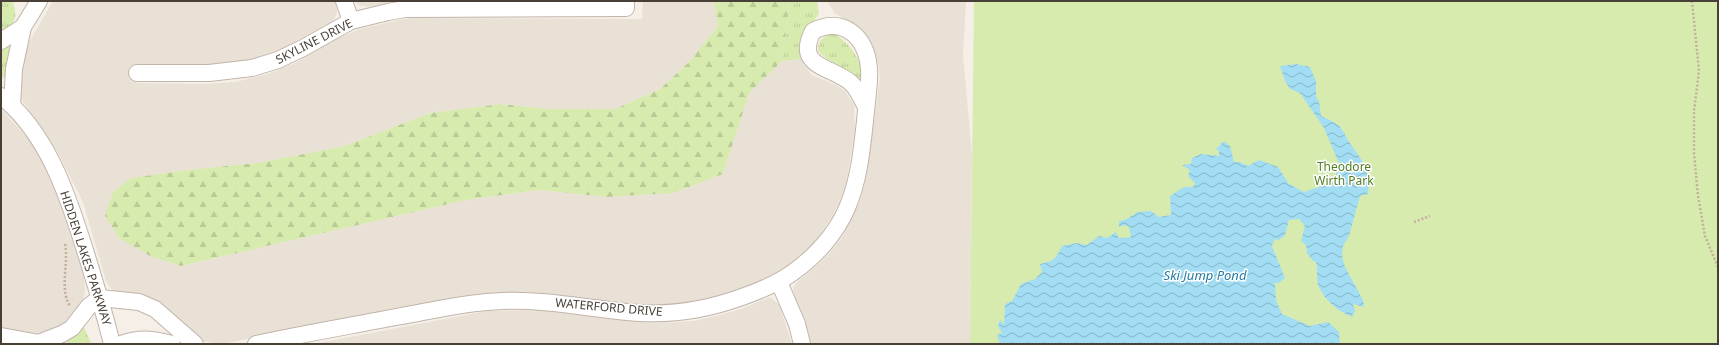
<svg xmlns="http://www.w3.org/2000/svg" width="1719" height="345" viewBox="0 0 1719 345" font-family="'Noto Sans',sans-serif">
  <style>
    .residential { fill: #e9e0d6 }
    .grass { fill: url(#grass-tufts) }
    .forest { fill: url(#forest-firs) }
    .green { fill: #d7ebaf }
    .water { fill: url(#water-waves) }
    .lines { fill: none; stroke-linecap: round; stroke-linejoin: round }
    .street-casing { stroke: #c1b5aa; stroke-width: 18 }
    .path { stroke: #c3af9a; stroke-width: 2.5; stroke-dasharray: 2 2; stroke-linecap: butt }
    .street { stroke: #fff; stroke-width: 16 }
    .labels { text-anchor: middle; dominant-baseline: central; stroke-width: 3; stroke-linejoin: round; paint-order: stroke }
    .street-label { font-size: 12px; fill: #483f36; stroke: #fff }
    .park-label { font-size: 12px; fill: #527d26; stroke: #fff }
    .water-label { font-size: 13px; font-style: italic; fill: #267ca1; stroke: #fff }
  </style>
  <defs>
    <pattern id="grass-tufts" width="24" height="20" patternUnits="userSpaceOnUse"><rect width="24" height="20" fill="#d7ebaf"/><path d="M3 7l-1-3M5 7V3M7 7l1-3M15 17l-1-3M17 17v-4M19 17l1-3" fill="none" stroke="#bacb97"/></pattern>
    <pattern id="forest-firs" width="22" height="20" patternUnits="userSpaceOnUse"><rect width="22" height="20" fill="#d7ebaf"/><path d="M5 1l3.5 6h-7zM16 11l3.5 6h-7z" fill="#bacb97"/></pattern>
    <pattern id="water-waves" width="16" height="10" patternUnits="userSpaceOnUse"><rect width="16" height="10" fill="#a2ddf4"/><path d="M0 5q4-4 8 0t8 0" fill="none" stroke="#86b5c6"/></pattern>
  </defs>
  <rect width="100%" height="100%" fill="#f5efe8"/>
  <!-- residential -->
  <g class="residential">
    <polygon points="53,1 336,1 337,13 334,20 284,48 257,60 217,65 136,65 136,83 205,84 235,82 268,74 295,63 334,40 360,29 399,20 413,18 642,19 643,1 714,1 718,26 688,63 660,89 615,109 551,109 501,104 430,113 345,146 257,163 187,170 131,178 181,266 466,200 539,190 607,197 673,193 723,174 749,92 782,61 802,59 803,64 812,75 836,85 845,91 854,105 855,130 845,190 833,215 816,241 783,270 760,282 731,294 700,301 673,305 637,305 515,292 468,297 433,303 221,344 203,341 111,289 106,281 83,202 57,151 21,99 20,80 21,56"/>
    <polygon points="355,1 450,1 396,2 368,7 358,5"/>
    <polygon points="827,1 966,1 963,55 972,154 970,344 811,344 807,327 794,294 793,288 796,283 814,268 829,254 843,236 861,198 866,177 880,78 879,66 875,54 864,37 846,20 835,13"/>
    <polygon points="1,109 31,142 49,175 64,213 84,276 85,290 81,310 60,330 43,333 17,332 1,329"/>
    <polygon points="768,298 771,298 779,304 792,344 313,344 487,311 540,310 642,322 665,323 693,321 716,316 741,309"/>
  </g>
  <!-- grass -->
  <g class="grass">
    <path d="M1 1 13 2C18 18 15 24 1 33Z"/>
    <path d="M789 1H817L819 14C809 28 793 40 802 59L782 61Z"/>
    <path d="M835 34C848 42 866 63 860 79 856 78 855 74 851 72 839 65 827 61 818 51 818 39 824 35 835 34Z"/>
    <polygon points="13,42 8,73 5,77 1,79 1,47"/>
    <polygon points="83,325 91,343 67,344 68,338"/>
  </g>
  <!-- forest -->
  <polygon class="forest" points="714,1 789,1 782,61 749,93 723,174 673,193 607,197 539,190 466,200 181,266 150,256 119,238 105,216 113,192 131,178 187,170 257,163 345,146 430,113 501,104 551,109 615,109 660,89 688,63 718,26"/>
  <!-- green -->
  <polygon class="green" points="974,1 1718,1 1718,344 970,344"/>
  <!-- water -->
  <path class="water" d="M1296 64 1310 67 1316 81V97L1319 101 1321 116C1325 118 1331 120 1335 123 1342 127 1344 133 1348 140 1362 162 1370 164 1368 194L1360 196 1349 236 1343 246 1342 256 1345 267 1363 300 1364 307 1353 304 1355 311 1352 317C1338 311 1325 301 1319 287 1316 281 1318 269 1316 262L1313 261 1307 253 1306 245 1301 241 1305 226 1299 219 1289 220 1285 235 1279 240 1275 239 1272 246 1285 278 1279 283H1275L1276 300 1282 314 1310 326 1328 322 1339 332 1340 344H1000L997 335 1002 333 998 326 1000 320 1004 324 1005 304 1012 301 1021 284 1035 279 1042 272 1040 264C1054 261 1056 259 1062 246L1077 243 1087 245 1099 236 1107 238 1116 232 1119 238 1131 237 1129 227 1125 225 1119 227V221L1125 220 1138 212 1151 211 1159 217 1171 215 1170 196 1184 187H1193L1195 183 1188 176 1190 170 1182 165 1191 164 1192 158 1201 154 1219 156V150H1215L1224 141 1230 146 1234 162H1240L1248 166 1259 160 1278 167 1289 184 1304 192 1334 182 1339 163 1324 128 1300 93 1290 89 1285 81 1280 66Z"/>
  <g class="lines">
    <defs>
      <g id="street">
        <polyline points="344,1 351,21"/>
        <polyline points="1,41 23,27"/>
        <polyline points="137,73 209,73 252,68 278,60 303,48 351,21 388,12 405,9 626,8 626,1"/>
        <path d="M1 96C47 133 67 193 84 247 94 279 104 311 112 344"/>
        <polyline points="12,106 14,69 23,27 39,1"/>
        <polyline points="779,282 797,324 802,344"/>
        <polyline points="1,336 45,344"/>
        <polyline points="41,342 62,334 72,328 89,306 100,298 139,302 155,309 195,344"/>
        <path d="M121 344C141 337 152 339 172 344"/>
        <path d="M256 344C302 334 349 326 396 317 431 311 467 302 503 301 549 299 594 310 640 313 675 315 709 309 742 297 759 291 777 284 792 273 815 257 836 234 847 208 861 176 863 137 867 102 868 91 870 79 869 68 866 37 844 16 813 31 794 68 832 66 851 83 858 89 862 100 866 107"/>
      </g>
    </defs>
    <!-- street casing -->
    <use href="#street" class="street-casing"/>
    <!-- path -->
    <g class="path">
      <polyline points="1692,1 1699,71 1694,111 1694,153 1698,196 1705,236 1718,267"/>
      <polyline points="1414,222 1430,216"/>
      <path d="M65 244C69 264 59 289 70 306"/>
    </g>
    <!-- street -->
    <use href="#street" class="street"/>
  </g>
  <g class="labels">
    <!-- street labels -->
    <g class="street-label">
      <text transform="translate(314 41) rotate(-27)">SKYLINE DRIVE</text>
      <text transform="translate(86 258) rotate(72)">HIDDEN LAKES PARKWAY</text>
      <text transform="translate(609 307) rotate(5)">WATERFORD DRIVE</text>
    </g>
    <!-- park labels -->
    <g class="park-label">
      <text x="1344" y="166">Theodore<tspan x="1344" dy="14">Wirth Park</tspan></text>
    </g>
    <!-- water labels -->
    <g class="water-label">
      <text x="1205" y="275">Ski Jump Pond</text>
    </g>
  </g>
  <!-- border -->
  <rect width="1719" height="345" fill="none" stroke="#483f36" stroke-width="4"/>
</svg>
